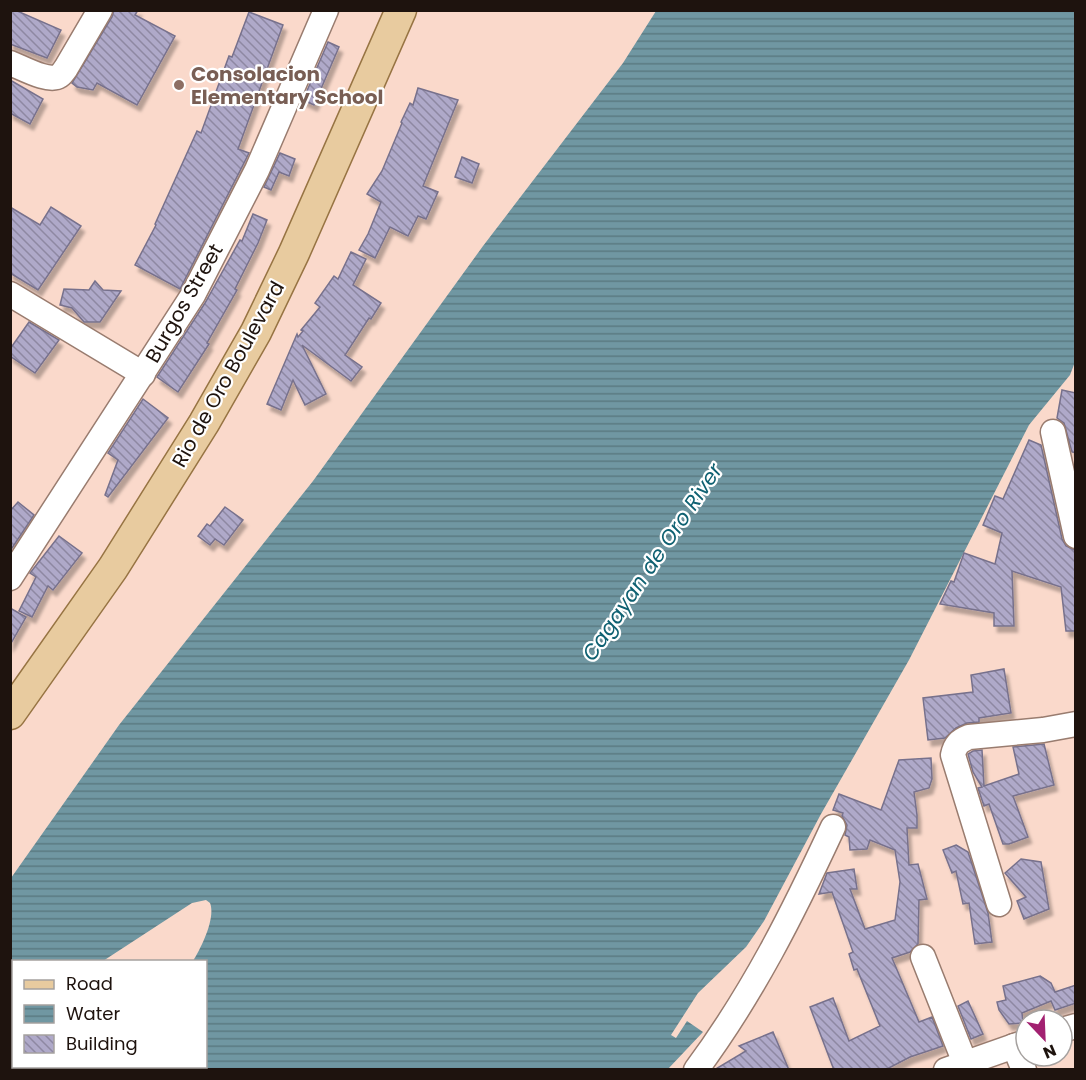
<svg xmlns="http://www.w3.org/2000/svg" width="1086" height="1080" viewBox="0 0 1086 1080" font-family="Poppins,sans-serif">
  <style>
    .water { fill: url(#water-rules) }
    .building { fill: url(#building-back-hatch); stroke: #77718c; stroke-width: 1.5; filter: url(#shadow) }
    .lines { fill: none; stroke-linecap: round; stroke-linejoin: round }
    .minor-casing { stroke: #997c6f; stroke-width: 27 }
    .major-casing { stroke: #977443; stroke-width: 33 }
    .minor { stroke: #fff; stroke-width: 24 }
    .major { stroke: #e8cb9f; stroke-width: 30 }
    .education-dot { fill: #8d6e63; stroke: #fff; stroke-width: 2 }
    .labels { text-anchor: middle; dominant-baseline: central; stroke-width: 4.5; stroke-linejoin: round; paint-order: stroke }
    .education-label { font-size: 20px; font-weight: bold; fill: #785e54; stroke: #fff; text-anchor: start }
    .street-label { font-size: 20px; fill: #1e130e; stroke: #fff }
    .water-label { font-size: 21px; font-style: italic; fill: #0f6172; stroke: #fff }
  </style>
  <defs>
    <pattern id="water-rules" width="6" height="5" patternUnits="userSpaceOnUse" patternTransform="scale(1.5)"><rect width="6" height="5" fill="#7097a2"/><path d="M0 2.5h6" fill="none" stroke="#5b7a82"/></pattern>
    <pattern id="building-back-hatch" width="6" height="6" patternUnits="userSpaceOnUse" patternTransform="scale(1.5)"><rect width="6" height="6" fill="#afa9c9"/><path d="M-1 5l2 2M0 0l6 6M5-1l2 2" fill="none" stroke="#8e88a2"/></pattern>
    <filter id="shadow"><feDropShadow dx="3.5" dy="6" stdDeviation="1.5" flood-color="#0004"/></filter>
  </defs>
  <rect width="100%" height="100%" fill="#fad9cb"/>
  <!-- water -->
  <path class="water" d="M656 11H1076L1075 362 1070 375 1029 425 909 660 821 814 764 921 746 947 698 993 671 1035 676 1038 687 1021 703 1032 668 1069H113L116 1066H206V962L193 961C201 948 216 918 210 903L206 900 192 903 103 961 14 962V1029L11 1032V878L119 725 313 481 483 246 623 63Z"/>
  <!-- building -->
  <g class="building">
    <polygon points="10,10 15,10 61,30 47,58 10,44"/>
    <polygon points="114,10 138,10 135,15 175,36 137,105 97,83 93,90 77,87 72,83 112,17"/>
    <polygon points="249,12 283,25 238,149 249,153 180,289 135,265 156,225 155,224 197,131 201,133 229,56 232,57"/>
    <polygon points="328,42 339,47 314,105 303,100"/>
    <polygon points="10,80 43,99 30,124 10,113"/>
    <polygon points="418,88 458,100 423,186 438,192 426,219 418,216 408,236 390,227 375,258 359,250 368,234 381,202 367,194 382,171 402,123 401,122 410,103 413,105"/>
    <polygon points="280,153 295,159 289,176 279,172 271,190 264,187"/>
    <polygon points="462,157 479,164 472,183 455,177"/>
    <polygon points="10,207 40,225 51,207 81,226 38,290 10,273"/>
    <polygon points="253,214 267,220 258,243 235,289 237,290 207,343 209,344 178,392 157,377 205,303 240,240 242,241"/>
    <polygon points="351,252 366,259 353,285 381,303 371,319 369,318 345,355 362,367 351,381 302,345 326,394 305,405 293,380 281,410 267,404 297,334 298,337 303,331 301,330 320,307 315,303 334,276 338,279"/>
    <polygon points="95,281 103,290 121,291 100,322 84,322 72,308 60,305 64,289 89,290"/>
    <polygon points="29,322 59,340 35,373 10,356 10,349"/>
    <polygon points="1062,390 1076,393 1076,453 1072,452 1064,423 1057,418"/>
    <polygon points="143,399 168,418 108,497 105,495 118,460 108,453"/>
    <polygon points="1029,440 1041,445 1062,539 1066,546 1075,550 1076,631 1066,631 1061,587 1012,571 1014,626 994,626 994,613 940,604 951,581 954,582 964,553 995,564 1002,533 983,525 995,496 1003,499"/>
    <polygon points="18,502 34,515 10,551 10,511"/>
    <polygon points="225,507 243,520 224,545 215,539 210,545 198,536 207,524 210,526"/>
    <polygon points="59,536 82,553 53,590 48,586 32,617 19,611 36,577 30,573"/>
    <polygon points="10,608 26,617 10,645"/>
    <polygon points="1004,669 1011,713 979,718 979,722 967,723 956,728 945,738 928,740 923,698 973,692 971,675"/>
    <polygon points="1044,744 1054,785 1013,796 1028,837 1009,844 1003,844 989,804 984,806 978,788 982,787 973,772 968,754 973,751 982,750 984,786 1019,774 1013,747"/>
    <polygon points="931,758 932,779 929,788 914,792 917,815 917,828 907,828 909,865 918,864 927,899 919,900 918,944 910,952 892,958 919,1022 932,1017 943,1046 910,1057 885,1070 834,1070 810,1007 833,998 849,1041 880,1026 857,969 854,970 849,954 853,952 832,892 819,894 827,873 854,869 857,889 850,889 865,929 895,920 900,882 895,850 870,840 867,849 850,850 849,837 845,835 847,825 842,816 843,813 833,810 839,794 881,810 899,760"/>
    <polygon points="956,845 968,852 988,913 992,942 975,944 969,903 963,904 956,871 952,873 943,850"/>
    <polygon points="1021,859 1041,862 1049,909 1024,919 1017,901 1026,897 1005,873"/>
    <polygon points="1040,976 1051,983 1055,992 1076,985 1076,1003 1055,1010 1051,1001 1022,1013 1023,1023 1009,1024 999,1010 997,1002 1006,1000 1003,986"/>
    <polygon points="968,1001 983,1034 971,1039 958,1006"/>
    <polygon points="773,1032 789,1070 714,1070 746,1051 739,1046"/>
  </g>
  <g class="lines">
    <defs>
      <g id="minor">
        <path d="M10 63C21 67 49 83 59 76 62 74 64 71 66 68L100 10"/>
        <polyline points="10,294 143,374"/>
        <polyline points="1053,432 1076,536"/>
        <polyline points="10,578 193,295 257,170 326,10"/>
        <path d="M999 904 953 755C955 745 959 741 969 737L1043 730 1076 724"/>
        <polyline points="923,957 965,1063"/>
        <polyline points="1062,1030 1076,1026"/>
        <polyline points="1014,1046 1024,1070"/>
        <path d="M696 1070C753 993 793 913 833 827"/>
        <polyline points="946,1070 1026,1042"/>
      </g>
      <polyline id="major" points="10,714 113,568 204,423 256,332 294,253 401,10"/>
    </defs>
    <!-- minor casing -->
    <use href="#minor" class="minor-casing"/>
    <!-- major casing -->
    <use href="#major" class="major-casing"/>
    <!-- minor -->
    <use href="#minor" class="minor"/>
    <!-- major -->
    <use href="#major" class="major"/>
  </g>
  <!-- markers -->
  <circle class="education-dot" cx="179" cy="85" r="6"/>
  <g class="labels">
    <!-- education labels -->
    <g class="education-label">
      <text x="191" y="74">Consolacion<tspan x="191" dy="23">Elementary School</tspan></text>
    </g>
    <!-- street labels -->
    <g class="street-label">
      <text transform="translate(184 303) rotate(-60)">Burgos Street</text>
      <text transform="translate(228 374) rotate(-61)">Rio de Oro Boulevard</text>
    </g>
    <!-- water labels -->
    <g class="water-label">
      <text transform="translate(652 562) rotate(-56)">Cagayan de Oro River</text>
    </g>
  </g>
  <!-- border -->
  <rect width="1086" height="1080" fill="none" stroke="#1e130e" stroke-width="24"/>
  <!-- legend -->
  <rect x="12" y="960" width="195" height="108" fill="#ffffff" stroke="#a5a19f" stroke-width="1.5"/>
  <rect x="24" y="980" width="30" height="9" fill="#e8cb9f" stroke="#a5a19f" stroke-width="1.5"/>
  <text x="66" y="990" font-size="18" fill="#1e130e">Road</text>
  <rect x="24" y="1005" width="30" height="18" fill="url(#water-rules)" stroke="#a5a19f" stroke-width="1.5"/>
  <text x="66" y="1020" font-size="18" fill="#1e130e">Water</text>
  <rect x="24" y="1035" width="30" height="18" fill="url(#building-back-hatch)" stroke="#a5a19f" stroke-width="1.5"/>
  <text x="66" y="1050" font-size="18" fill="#1e130e">Building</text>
  <!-- north arrow -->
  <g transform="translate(1044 1038) rotate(157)"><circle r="28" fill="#ffffff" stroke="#a5a19f" stroke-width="1.5"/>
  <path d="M0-4.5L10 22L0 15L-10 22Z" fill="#a22171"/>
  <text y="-9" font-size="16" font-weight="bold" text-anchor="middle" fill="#1e130e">N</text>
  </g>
</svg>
